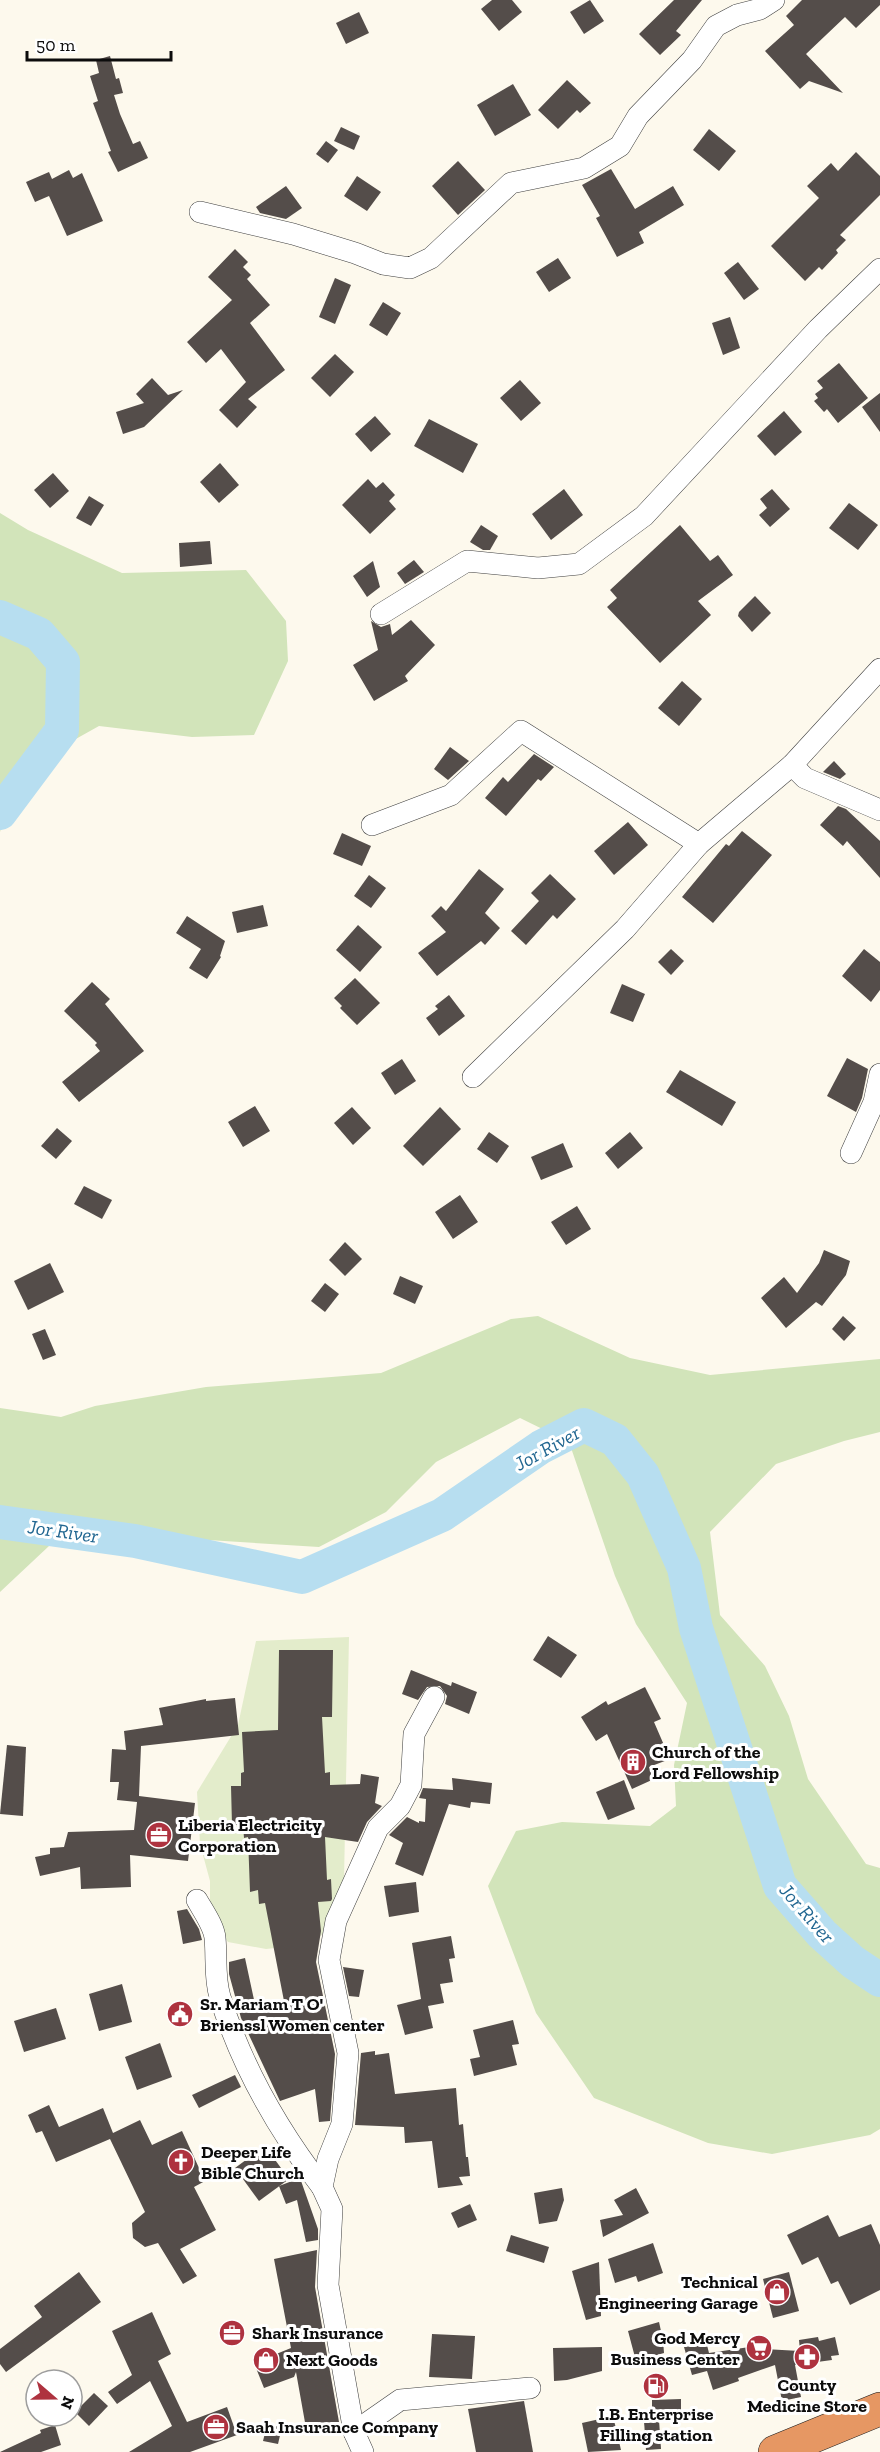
<svg xmlns="http://www.w3.org/2000/svg" width="880" height="2452" viewBox="0 0 880 2452" font-family="'Zilla Slab',serif">
  <style>
    .green { fill: #d2e4ba }
    .pitch { fill: #e3eccb }
    .lines { fill: none; stroke-linecap: round; stroke-linejoin: round }
    .river { stroke: #b7def0; stroke-width: 34 }
    .building { fill: #544d4a }
    .street-casing { stroke: #3f3f3f; stroke-width: 22 }
    .highway-casing { stroke: #1d1d1d; stroke-width: 34 }
    .street { stroke: #fff; stroke-width: 21 }
    .highway { stroke: #e69763; stroke-width: 33 }
    .labels { text-anchor: middle; dominant-baseline: central; stroke-width: 6; stroke-linejoin: round; paint-order: stroke }
    .poi-label { font-size: 18px; font-weight: bold; fill: #0c0c0c; stroke: #fff; text-anchor: start }
    .water-label { font-size: 20px; font-style: italic; fill: #226791; stroke: #fff }
  </style>
  <rect width="100%" height="100%" fill="#fdf9ed"/>
  <!-- green -->
  <g class="green">
    <polygon points="0,513 28,530 122,573 246,570 286,621 288,661 254,735 192,737 99,726 40,759 4,818 0,832"/>
    <polygon points="538,1316 630,1358 710,1375 880,1359 880,1432 844,1441 776,1464 710,1532 720,1615 765,1666 789,1716 808,1779 866,1864 880,1868 880,2129 870,2135 772,2154 708,2143 594,2098 536,2013 488,1886 516,1831 562,1822 650,1826 676,1806 674,1765 687,1703 636,1624 615,1576 569,1442 520,1418 436,1462 386,1512 319,1547 65,1531 0,1592 0,1408 61,1417 95,1406 206,1387 381,1373 511,1319"/>
  </g>
  <!-- pitch -->
  <polygon class="pitch" points="349,1637 344,1879 336,1921 312,1944 266,1949 228,1942 210,1919 210,1881 200,1844 197,1792 238,1725 256,1641"/>
  <g class="lines">
    <!-- river -->
    <g class="river">
      <polyline points="0,617 39,634 63,662 62,730 0,813"/>
      <polyline points="0,1522 135,1541 302,1577 442,1515 541,1447 584,1425 615,1440 643,1475 684,1568 696,1628 780,1886 822,1934 853,1962 880,1980"/>
    </g>
  </g>
  <!-- building -->
  <g class="building">
    <polygon points="492,0 512,0 522,12 499,31 481,9"/>
    <polygon points="590,0 604,21 584,34 570,12"/>
    <polygon points="674,0 702,0 676,31 681,35 660,55 639,34"/>
    <polygon points="802,0 880,0 880,5 856,28 845,17 806,54 843,93 809,81 800,89 765,51 794,25 786,16"/>
    <polygon points="359,12 369,33 346,44 336,23"/>
    <polygon points="110,56 116,79 119,78 123,93 114,95 120,114 133,144 140,141 148,158 118,172 108,152 111,151 93,103 98,101 90,76 99,73 96,60"/>
    <polygon points="567,80 591,103 580,113 577,110 558,129 538,110"/>
    <polygon points="513,84 531,115 495,136 477,105"/>
    <polygon points="341,127 360,136 354,150 334,141"/>
    <polygon points="709,129 736,151 719,171 693,150"/>
    <polygon points="326,141 338,150 328,163 316,154"/>
    <polygon points="856,152 880,176 880,195 840,235 846,240 836,250 838,253 822,270 819,267 805,281 771,246 819,198 807,186 831,163 838,171"/>
    <polygon points="458,161 485,190 458,215 432,186"/>
    <polygon points="611,169 635,209 673,186 684,205 639,232 644,243 617,257 596,218 600,216 582,185"/>
    <polygon points="69,170 73,178 82,173 103,221 67,236 49,196 35,202 26,182 49,172 52,179"/>
    <polygon points="357,176 381,192 367,211 344,196"/>
    <polygon points="286,186 302,208 286,219 260,213 256,207"/>
    <polygon points="235,249 248,262 243,267 251,275 247,279 270,305 250,323 285,370 248,399 257,407 237,428 219,410 246,382 221,349 206,363 187,342 232,300 208,277"/>
    <polygon points="558,258 571,278 549,292 536,272"/>
    <polygon points="738,262 759,289 744,300 724,273"/>
    <polygon points="335,278 351,285 335,324 319,317"/>
    <polygon points="383,302 401,313 387,336 369,325"/>
    <polygon points="730,317 740,348 723,355 712,323"/>
    <polygon points="335,354 354,372 330,397 311,378"/>
    <polygon points="839,363 868,398 838,423 827,409 824,412 814,401 818,398 815,394 823,388 817,381"/>
    <polygon points="152,378 168,395 183,390 144,427 123,434 116,412 144,403 136,394"/>
    <polygon points="520,380 541,403 521,421 500,398"/>
    <polygon points="880,393 880,432 862,407"/>
    <polygon points="784,411 802,432 775,456 757,436"/>
    <polygon points="375,416 391,434 371,452 355,434"/>
    <polygon points="429,419 478,444 463,473 414,446"/>
    <polygon points="220,463 239,485 219,503 200,482"/>
    <polygon points="53,473 69,491 50,508 34,490"/>
    <polygon points="368,479 376,488 383,482 395,495 389,501 396,509 370,534 342,505"/>
    <polygon points="564,489 583,515 551,540 532,514"/>
    <polygon points="772,489 790,509 770,527 759,515 767,508 760,499"/>
    <polygon points="89,496 104,505 91,526 76,518"/>
    <polygon points="849,503 878,525 858,550 829,528"/>
    <polygon points="481,525 498,536 490,550 483,550 470,542"/>
    <polygon points="680,525 710,561 718,555 733,575 698,601 711,615 660,663 607,607 617,598 610,590"/>
    <polygon points="210,541 212,564 180,567 179,543"/>
    <polygon points="414,560 424,572 405,584 397,573"/>
    <polygon points="373,561 380,587 367,597 353,576"/>
    <polygon points="755,596 771,613 752,632 738,616 739,612"/>
    <polygon points="411,620 435,645 405,676 408,681 374,701 353,665 378,650 371,621 381,627 390,624 392,635"/>
    <polygon points="682,681 702,699 679,726 658,708"/>
    <polygon points="450,747 469,761 448,780 434,769"/>
    <polygon points="534,754 554,767 541,781 538,779 506,816 485,798 503,777 508,782"/>
    <polygon points="834,761 846,774 840,779 823,772"/>
    <polygon points="838,806 846,809 880,841 880,878 847,841 843,846 820,825"/>
    <polygon points="628,822 648,845 614,875 594,851"/>
    <polygon points="742,831 772,855 713,923 682,897 726,844 729,846"/>
    <polygon points="342,833 371,846 362,866 333,854"/>
    <polygon points="479,869 504,889 485,913 500,928 485,945 481,941 437,976 418,953 446,932 431,916 441,906 446,911"/>
    <polygon points="550,874 576,899 557,919 553,915 526,945 511,931 539,901 531,893"/>
    <polygon points="369,875 386,888 371,908 354,896"/>
    <polygon points="263,905 268,926 237,933 232,912"/>
    <polygon points="187,916 225,941 220,956 221,957 207,979 189,968 201,949 176,933"/>
    <polygon points="358,925 382,947 360,972 336,950"/>
    <polygon points="671,949 684,961 671,975 658,962"/>
    <polygon points="864,949 880,962 880,990 871,1002 842,976"/>
    <polygon points="355,978 380,1003 357,1025 340,1008 342,1006 334,998"/>
    <polygon points="92,982 110,999 105,1004 144,1051 79,1102 62,1082 100,1051 95,1045 97,1043 64,1011"/>
    <polygon points="622,984 645,994 633,1022 610,1013"/>
    <polygon points="449,995 465,1016 439,1036 426,1018 438,1009 435,1006"/>
    <polygon points="847,1058 868,1069 862,1098 856,1112 827,1096"/>
    <polygon points="402,1059 416,1081 395,1095 381,1073"/>
    <polygon points="680,1070 736,1102 722,1126 666,1092"/>
    <polygon points="255,1106 270,1131 243,1147 228,1122"/>
    <polygon points="352,1107 371,1128 353,1145 334,1123"/>
    <polygon points="440,1107 461,1129 423,1166 403,1146"/>
    <polygon points="57,1128 72,1141 56,1159 41,1146"/>
    <polygon points="489,1132 509,1146 497,1163 477,1149"/>
    <polygon points="630,1132 643,1148 618,1169 605,1153"/>
    <polygon points="563,1143 573,1167 541,1180 531,1157"/>
    <polygon points="84,1186 112,1200 102,1219 74,1204"/>
    <polygon points="460,1195 478,1222 453,1239 435,1212"/>
    <polygon points="577,1206 591,1229 566,1245 551,1222"/>
    <polygon points="345,1242 362,1259 345,1276 329,1260"/>
    <polygon points="824,1250 850,1261 846,1275 822,1306 816,1302 786,1328 761,1298 784,1277 797,1293 819,1263"/>
    <polygon points="50,1263 64,1292 28,1310 14,1281"/>
    <polygon points="400,1276 423,1286 415,1304 393,1294"/>
    <polygon points="325,1283 339,1294 325,1312 311,1301"/>
    <polygon points="843,1316 856,1328 844,1341 832,1329"/>
    <polygon points="45,1329 56,1355 43,1360 32,1334"/>
    <polygon points="548,1636 577,1655 561,1678 533,1660"/>
    <polygon points="279,1650 333,1650 332,1717 322,1717 325,1773 330,1772 330,1785 360,1784 361,1774 379,1777 375,1803 382,1806 367,1822 358,1842 325,1837 327,1880 331,1879 332,1899 331,1901 318,1902 321,1931 316,1962 335,2054 330,2121 319,2122 315,2089 280,2101 241,2018 229,1974 229,1962 245,1958 256,2009 284,2001 265,1903 259,1904 258,1890 250,1892 248,1837 244,1838 243,1825 232,1825 231,1786 241,1786 241,1773 244,1772 242,1732 278,1730"/>
    <polygon points="411,1670 451,1686 452,1682 477,1692 469,1714 445,1704 447,1696 440,1686 427,1687 418,1700 402,1694"/>
    <polygon points="645,1687 661,1719 654,1722 670,1759 649,1767 654,1779 632,1789 607,1734 596,1741 581,1717 606,1701 608,1705"/>
    <polygon points="235,1698 239,1735 141,1746 139,1796 195,1803 188,1861 130,1855 131,1887 81,1889 80,1867 40,1876 35,1857 50,1854 50,1848 64,1847 68,1832 134,1830 137,1802 117,1800 119,1782 110,1782 112,1749 126,1750 124,1731 163,1725 159,1708 206,1699 206,1701"/>
    <polygon points="7,1745 26,1747 23,1816 0,1814"/>
    <polygon points="452,1778 492,1783 490,1804 471,1802 470,1808 449,1804 423,1876 395,1864 403,1843 389,1835 407,1817 419,1823 419,1821 425,1822 426,1799 419,1798 423,1788 453,1790"/>
    <polygon points="624,1780 635,1809 608,1820 596,1792"/>
    <polygon points="416,1882 419,1912 389,1917 384,1886"/>
    <polygon points="187,1909 199,1929 202,1940 183,1944 177,1911"/>
    <polygon points="451,1936 455,1958 449,1959 453,1982 440,1984 444,2003 428,2006 433,2028 405,2035 397,2005 421,1999 412,1943"/>
    <polygon points="343,1967 364,1970 359,1997 349,1996"/>
    <polygon points="122,1984 132,2022 99,2031 89,1994"/>
    <polygon points="56,2008 66,2039 24,2052 14,2021"/>
    <polygon points="513,2020 519,2044 512,2045 517,2065 474,2076 470,2059 480,2057 473,2030"/>
    <polygon points="160,2043 172,2077 137,2090 125,2057"/>
    <polygon points="375,2051 375,2055 389,2053 395,2094 456,2088 459,2125 463,2124 466,2157 468,2157 470,2176 459,2177 463,2185 438,2188 432,2141 405,2143 404,2127 355,2125 361,2053"/>
    <polygon points="235,2075 241,2087 199,2108 192,2095"/>
    <polygon points="49,2105 59,2127 103,2108 113,2133 140,2120 152,2145 182,2131 205,2181 194,2187 216,2230 180,2249 197,2276 183,2284 158,2243 145,2247 133,2238 132,2223 145,2212 110,2139 56,2162 42,2131 36,2133 28,2115"/>
    <polygon points="265,2146 289,2179 259,2201 235,2168"/>
    <polygon points="300,2178 318,2229 318,2240 306,2242 297,2200 286,2204 279,2186"/>
    <polygon points="562,2188 564,2200 557,2221 539,2224 534,2193"/>
    <polygon points="636,2188 649,2213 603,2237 600,2220 623,2215 614,2200"/>
    <polygon points="470,2204 477,2220 458,2228 451,2213"/>
    <polygon points="828,2215 839,2237 871,2224 880,2245 880,2290 850,2305 838,2281 831,2284 818,2257 802,2265 787,2235"/>
    <polygon points="511,2235 549,2247 544,2263 506,2251"/>
    <polygon points="653,2243 663,2273 638,2282 636,2276 615,2283 608,2259"/>
    <polygon points="317,2250 315,2287 339,2422 306,2428 296,2372 294,2377 264,2388 254,2363 291,2348 274,2259"/>
    <polygon points="599,2262 601,2316 586,2320 572,2271"/>
    <polygon points="79,2272 101,2302 6,2372 0,2364 0,2349 42,2317 34,2306"/>
    <polygon points="789,2272 799,2311 773,2318 763,2279"/>
    <polygon points="152,2312 171,2354 158,2361 187,2422 227,2407 237,2435 190,2452 129,2452 172,2426 150,2381 117,2404 108,2392 132,2375 112,2331"/>
    <polygon points="659,2322 663,2340 664,2353 636,2361 628,2331"/>
    <polygon points="432,2334 475,2336 472,2379 429,2377"/>
    <polygon points="818,2337 819,2341 835,2337 839,2355 831,2356 832,2360 795,2365 801,2397 782,2401 775,2365 738,2378 739,2381 713,2390 707,2371 692,2375 684,2347 706,2341 709,2353 763,2345 764,2349 800,2351 799,2340"/>
    <polygon points="602,2347 602,2371 567,2380 554,2381 553,2348"/>
    <polygon points="94,2393 108,2406 89,2426 75,2412"/>
    <polygon points="681,2399 681,2414 652,2414 652,2400"/>
    <polygon points="524,2401 533,2452 476,2452 468,2409"/>
    <polygon points="613,2416 621,2450 588,2452 582,2423"/>
    <polygon points="659,2420 661,2449 646,2450 644,2421"/>
    <polygon points="55,2425 61,2445 41,2452 0,2452 41,2433 40,2430"/>
    <polygon points="267,2425 282,2427 278,2444 263,2441"/>
  </g>
  <g class="lines">
    <defs>
      <g id="street">
        <polyline points="200,212 293,234 355,253 383,264 410,268 431,258 511,183 584,168 620,146 638,116 692,60 716,26 737,15 760,9 774,0"/>
        <polyline points="381,614 467,561 538,568 579,564 644,516 818,329 880,269"/>
        <polyline points="792,765 805,778 880,810"/>
        <polyline points="372,825 451,795 521,731 699,844"/>
        <polyline points="473,1077 625,929 699,844 792,765 880,669"/>
        <polyline points="851,1153 874,1102 880,1074"/>
        <path d="M197 1900C203 1911 214 1926 215 1938 217 1958 214 1977 220 1997 242 2067 278 2130 322 2187"/>
        <polyline points="354,2432 400,2400 530,2388"/>
        <polyline points="363,2452 354,2432 328,2285 332,2209 322,2187 328,2159 342,2124 348,2053 329,1960 336,1921 378,1828 400,1806 411,1785 414,1734 434,1697"/>
      </g>
      <polyline id="highway" points="775,2452 880,2409"/>
    </defs>
    <!-- street casing -->
    <use href="#street" class="street-casing"/>
    <!-- highway casing -->
    <use href="#highway" class="highway-casing"/>
    <!-- street -->
    <use href="#street" class="street"/>
    <!-- highway -->
    <use href="#highway" class="highway"/>
  </g>
  <!-- icons -->
  <defs>
    <symbol id="building-disc" viewBox="-11 -11 22 22"><circle r="9.5" fill="#ae323f" stroke="#fff"/><path d="M-4-6H4V6H1V3H-1V6H-4ZM-2.5-4.3h1.7v1.8h-1.7ZM.8-4.3h1.7v1.8H.8ZM-2.5-1h1.7V.8h-1.7ZM.8-1h1.7V.8H.8Z" fill="#fff"/></symbol>
    <symbol id="office-disc" viewBox="-11 -11 22 22"><circle r="9.5" fill="#ae323f" stroke="#fff"/><path d="M-6-3h4V-5.5h4V-3h4V5H-6ZM-1-4.5V-3h2v-1.5ZM-6 0V1H6V0Z" fill="#fff"/></symbol>
    <symbol id="civic-disc" viewBox="-11 -11 22 22"><circle r="9.5" fill="#ae323f" stroke="#fff"/><path d="M-.6-6.5H3V-4.5H.6V-3L4-1V1h2V6H-6V1h2V-1L-.6-3ZM-1.2 2.5V6h2.4V2.5Z" fill="#fff"/></symbol>
    <symbol id="church-disc" viewBox="-11 -11 22 22"><circle r="9.5" fill="#ae323f" stroke="#fff"/><path d="M-1.2-6h2.4v3.5h3.3v2.4h-3.3V6h-2.4V-.1h-3.3v-2.4h3.3Z" fill="#fff"/></symbol>
    <symbol id="shop-disc" viewBox="-11 -11 22 22"><circle r="9.5" fill="#ae323f" stroke="#fff"/><path d="M-5-2.5h2.3a2.7 3.5 0 0 1 5.4 0H5L5.5 6h-11ZM-1.5-2.5h3a1.5 2.3 0 0 0-3 0Z" fill="#fff"/></symbol>
    <symbol id="supermarket-disc" viewBox="-11 -11 22 22"><circle r="9.5" fill="#ae323f" stroke="#fff"/><path d="M-6-5.5h2.5l.6 2H6L4.5 2H-2.5L-4.4-4H-6ZM-1.5 3.2a1.3 1.3 0 1 0 .1 0ZM3 3.2a1.3 1.3 0 1 0 .1 0Z" fill="#fff"/></symbol>
    <symbol id="pharmacy-disc" viewBox="-11 -11 22 22"><circle r="9.5" fill="#ae323f" stroke="#fff"/><path d="M-2-6h4v4h4v4h-4v4h-4v-4h-4v-4h4Z" fill="#fff"/></symbol>
    <symbol id="fuel-disc" viewBox="-11 -11 22 22"><circle r="9.5" fill="#ae323f" stroke="#fff"/><path d="M-5.5-6h7V0h2V4h1.3V-2.5L3-4.5l.8-.8L6-3V5H2.5V1h-1V6h-7ZM-4.2-4.7v3.2H.2V-4.7Z" fill="#fff"/></symbol>
  </defs>
  <g fill-rule="evenodd">
    <use href="#building-disc" x="618" y="1747" width="30" height="30"/>
    <use href="#office-disc" x="144" y="1820" width="30" height="30"/>
    <use href="#civic-disc" x="165" y="1999" width="30" height="30"/>
    <use href="#church-disc" x="166" y="2147" width="30" height="30"/>
    <use href="#shop-disc" x="762" y="2277" width="30" height="30"/>
    <use href="#office-disc" x="217" y="2318" width="30" height="30"/>
    <use href="#supermarket-disc" x="744" y="2333" width="30" height="30"/>
    <use href="#pharmacy-disc" x="792" y="2342" width="30" height="30"/>
    <use href="#shop-disc" x="251" y="2345" width="30" height="30"/>
    <use href="#fuel-disc" x="641" y="2371" width="30" height="30"/>
    <use href="#office-disc" x="201" y="2412" width="30" height="30"/>
  </g>
  <g class="labels">
    <!-- poi labels -->
    <g class="poi-label">
      <text x="652" y="1752">Church of the<tspan x="652" dy="21">Lord Fellowship</tspan></text>
      <text x="178" y="1825">Liberia Electricity<tspan x="178" dy="21">Corporation</tspan></text>
      <text x="200" y="2004">Sr. Mariam T O'<tspan x="200" dy="21">Brienssl Women center</tspan></text>
      <text x="201" y="2152">Deeper Life<tspan x="201" dy="21">Bible Church</tspan></text>
      <text x="758" y="2282" text-anchor="end">Technical<tspan x="758" dy="21">Engineering Garage</tspan></text>
      <text x="252" y="2333">Shark Insurance</text>
      <text x="740" y="2338" text-anchor="end">God Mercy<tspan x="740" dy="21">Business Center</tspan></text>
      <text x="286" y="2360">Next Goods</text>
      <text x="807" y="2385" text-anchor="middle">County<tspan x="807" dy="21">Medicine Store</tspan></text>
      <text x="656" y="2414" text-anchor="middle">I.B. Enterprise<tspan x="656" dy="21">Filling station</tspan></text>
      <text x="236" y="2427">Saah Insurance Company</text>
    </g>
    <!-- water labels -->
    <g class="water-label">
      <text transform="translate(547 1448) rotate(-29)">Jor River</text>
      <text transform="translate(63 1531) rotate(8)">Jor River</text>
      <text transform="translate(807 1913) rotate(49)">Jor River</text>
    </g>
  </g>
  <!-- north arrow -->
  <g transform="translate(54 2398) rotate(110)"><circle r="28" fill="#ffffff" stroke="#9e9e9e" stroke-width="1.5"/>
  <path d="M0-4.5L10 22L0 15L-10 22Z" fill="#ae323f"/>
  <text y="-9" font-size="16" font-weight="bold" text-anchor="middle" fill="#0c0c0c">N</text>
  </g>
  <!-- scale -->
  <path d="M27 51v9h144v-9" fill="none" stroke="#0c0c0c" stroke-width="3"/>
  <text x="36" y="51" font-size="18" fill="#0c0c0c" stroke="#ffffff" stroke-width="4.5" paint-order="stroke">50 m</text>
</svg>
